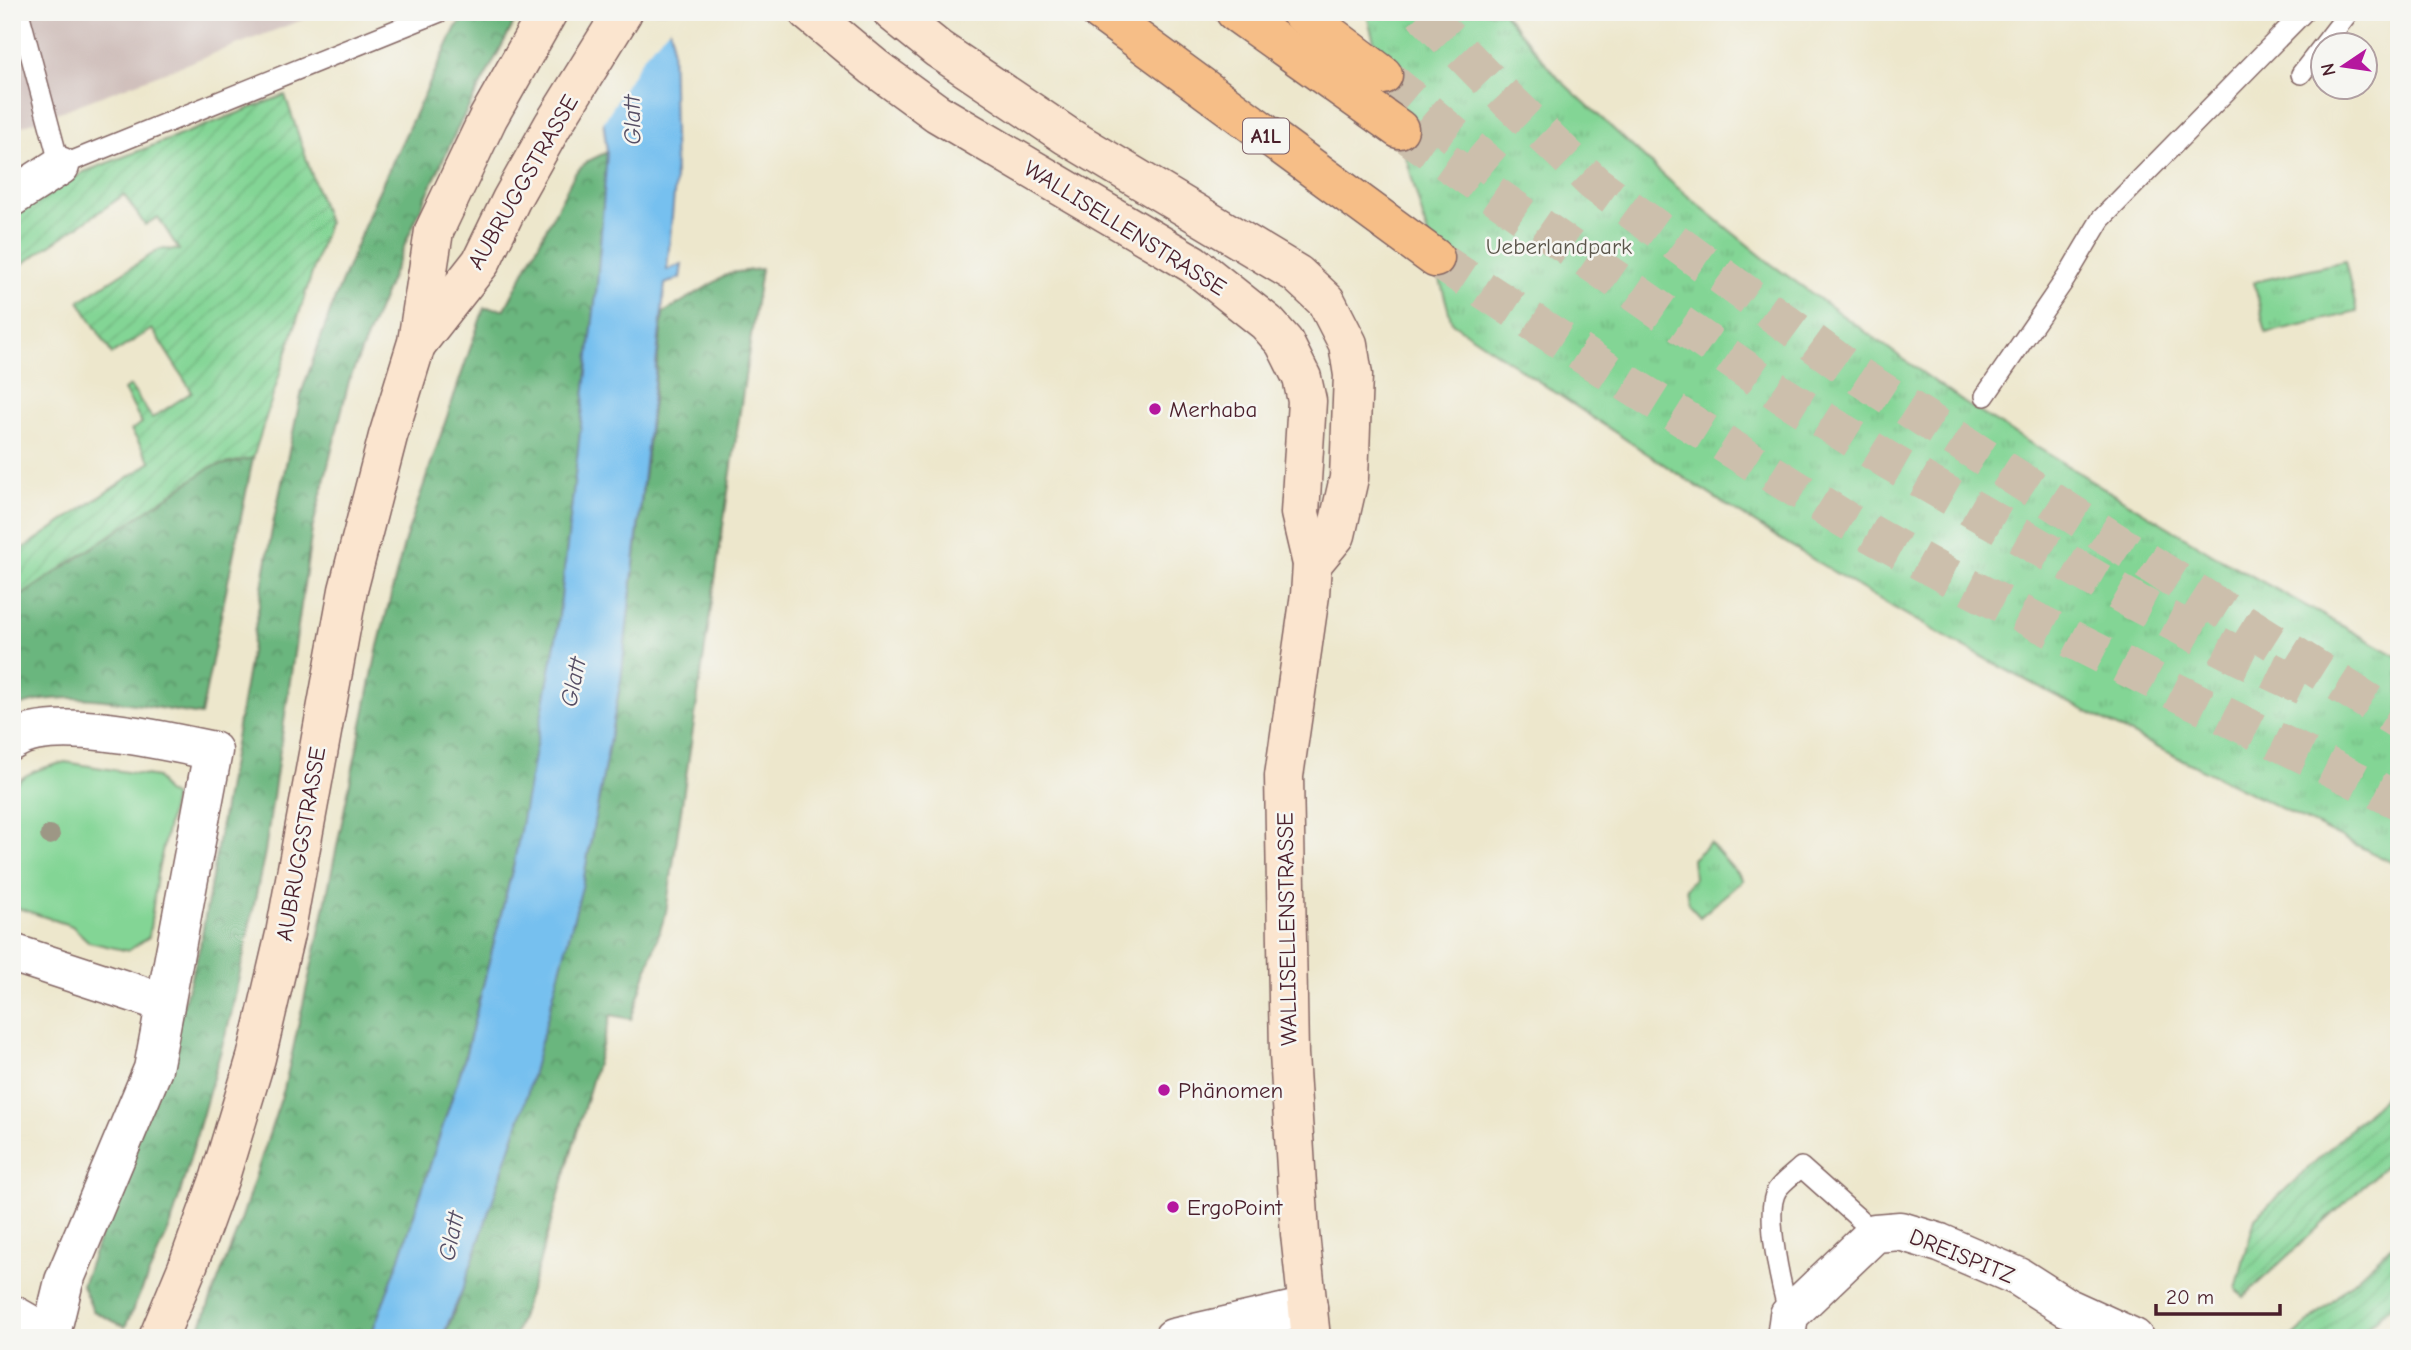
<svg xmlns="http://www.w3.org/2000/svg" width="2411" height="1350" viewBox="0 0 2411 1350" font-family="'Comic Neue',sans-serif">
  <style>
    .industrial { fill: #d0c0bc }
    .grass { fill: #83d595; stroke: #667a60; stroke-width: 2 }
    .forest { fill: url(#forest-crowns); stroke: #5a6a54; stroke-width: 2 }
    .park { fill: url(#park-tufts); stroke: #667a60; stroke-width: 2 }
    .garden { fill: url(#garden-furrows); stroke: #667a60; stroke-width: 2 }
    .water { fill: #76c0ef; stroke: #60708d; stroke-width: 2 }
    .pier { fill: #ede7cc }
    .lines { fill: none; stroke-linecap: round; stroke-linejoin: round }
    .highway-tunnel { stroke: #ccbfac; stroke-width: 38; stroke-dasharray: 38 19; stroke-linecap: butt }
    .lane-casing { stroke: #836563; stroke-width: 22 }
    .street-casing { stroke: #836563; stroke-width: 41 }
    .secondary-casing { stroke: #836563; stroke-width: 41 }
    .highway-casing { stroke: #836563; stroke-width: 41 }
    .lane { stroke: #fff; stroke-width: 19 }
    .street { stroke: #fff; stroke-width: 38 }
    .secondary { stroke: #fbe5cf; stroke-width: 38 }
    .highway { stroke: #f6be87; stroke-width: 38 }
    .tree { fill: #9d9785 }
    .poi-dot { fill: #b5179e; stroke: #f6f6f2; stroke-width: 2.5 }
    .labels { text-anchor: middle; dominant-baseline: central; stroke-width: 5; stroke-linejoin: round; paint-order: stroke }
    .shield { fill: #f6f6f2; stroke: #7e6067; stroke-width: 2 }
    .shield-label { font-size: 21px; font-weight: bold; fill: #4a1f2b }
    .street-label { font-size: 23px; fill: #4a1f2b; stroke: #f6f6f2 }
    .park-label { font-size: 23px; fill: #5b564b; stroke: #f6f6f2 }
    .poi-label { font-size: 23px; fill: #4a1f2b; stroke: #f6f6f2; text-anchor: start }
    .water-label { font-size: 24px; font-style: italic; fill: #574f66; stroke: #f6f6f2 }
  </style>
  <defs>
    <pattern id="forest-crowns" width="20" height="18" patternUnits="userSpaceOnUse" patternTransform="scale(1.75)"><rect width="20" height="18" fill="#6ab67e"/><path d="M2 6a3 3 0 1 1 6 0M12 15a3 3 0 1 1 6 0" fill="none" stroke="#599367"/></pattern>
    <pattern id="park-tufts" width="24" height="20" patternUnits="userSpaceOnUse" patternTransform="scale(1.75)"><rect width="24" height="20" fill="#83d595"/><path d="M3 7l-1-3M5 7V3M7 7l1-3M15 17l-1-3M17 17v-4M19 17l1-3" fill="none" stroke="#73b681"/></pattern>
    <pattern id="garden-furrows" width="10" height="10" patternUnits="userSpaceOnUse" patternTransform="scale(1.75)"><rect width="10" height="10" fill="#83d595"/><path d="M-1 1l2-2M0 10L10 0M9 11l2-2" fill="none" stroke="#73b681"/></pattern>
  </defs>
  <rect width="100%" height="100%" fill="#f6f6f2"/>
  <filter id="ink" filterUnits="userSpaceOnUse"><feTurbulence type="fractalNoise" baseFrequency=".0143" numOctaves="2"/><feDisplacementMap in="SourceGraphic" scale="14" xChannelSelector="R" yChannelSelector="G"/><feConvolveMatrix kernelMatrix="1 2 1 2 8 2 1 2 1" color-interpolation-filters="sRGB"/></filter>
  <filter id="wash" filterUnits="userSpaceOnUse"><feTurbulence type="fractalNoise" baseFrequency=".00686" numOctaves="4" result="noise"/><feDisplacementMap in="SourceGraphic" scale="28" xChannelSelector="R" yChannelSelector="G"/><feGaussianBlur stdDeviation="1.57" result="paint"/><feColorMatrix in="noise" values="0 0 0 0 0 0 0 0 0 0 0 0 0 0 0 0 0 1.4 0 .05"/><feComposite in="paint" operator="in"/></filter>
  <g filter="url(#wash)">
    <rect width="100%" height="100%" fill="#ede7cc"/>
    <!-- industrial -->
    <polygon class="industrial" points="12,12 323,12 12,130"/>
    <!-- grass -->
    <path class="grass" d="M65 762 157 777 165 791 174 797 157 875 149 937 128 951 89 942 72 926 12 906V788C23 772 47 767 65 762Z"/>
    <!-- forest -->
    <g class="forest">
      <polygon points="472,12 520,12 457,129 408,237 349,381 312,530 265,852 231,1015 171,1225 125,1327 93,1311 82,1285 181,1013 200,946 273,524 302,391 335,298 376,197 456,27"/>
      <polygon points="607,152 597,285 557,633 531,779 514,863 464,1061 400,1258 370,1338 196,1338 240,1223 284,1089 321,924 378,646 405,540 484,308 505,309 575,173 588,161"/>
      <polygon points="761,269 666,912 631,1019 611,1015 538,1267 514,1338 444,1338 464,1286 524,1106 582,887 621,680 663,313 730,273"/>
      <path d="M253 458 201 715C145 707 64 685 12 709V602L211 467Z"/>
    </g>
    <!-- park -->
    <g class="park">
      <path d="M1366 12H1503L1559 79 1672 183 1771 264 1966 404 2219 558 2399 657V866C2261 798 2122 732 1986 659 1801 560 1626 440 1452 323Z"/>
      <polygon points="2345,261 2357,312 2266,333 2254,282"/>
      <polygon points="1710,843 1743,880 1700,917 1689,905 1686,888 1694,878 1692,859"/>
    </g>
    <!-- garden -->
    <g class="garden">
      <polygon points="285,95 328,223 253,458 211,467 12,602 12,556 151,462 131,430 142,423 124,390 130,386 152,418 192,392 152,329 112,354 79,301 160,249 179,250 158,217 145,225 124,195 12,271 12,218 84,172"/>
      <polygon points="2399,1083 2399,1153 2243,1297 2236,1289 2255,1218"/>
      <polygon points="2399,1239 2399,1298 2357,1338 2292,1338"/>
    </g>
    <!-- water -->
    <polygon class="water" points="590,12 666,12 672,37 675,184 667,270 682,264 680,278 665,284 621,680 582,887 524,1106 464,1286 442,1338 370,1338 400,1258 464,1061 514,863 557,633 597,285 607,152"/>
    <!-- pier -->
    <polygon class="pier" points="586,12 670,12 673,24 644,56 600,128"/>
  </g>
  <g filter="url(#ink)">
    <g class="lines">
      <!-- highway-tunnel -->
      <g class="highway-tunnel">
        <polyline points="1422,12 1507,99 1594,183 1857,375 2122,546 2399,721"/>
        <polyline points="1383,75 1494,169"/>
        <polyline points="1399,129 1781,394 1889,461 2137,603 2239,656 2311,690"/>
        <polyline points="1435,258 1611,373 1846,520 1949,577 2158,683 2399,801"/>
      </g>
      <defs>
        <g id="lane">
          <polyline points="19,12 60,166 440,12"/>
          <polyline points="2301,74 2349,12"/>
          <polyline points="1985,396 2066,278 2101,219 2304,12"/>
          <path d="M1789 1315C1782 1289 1763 1212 1777 1190 1783 1181 1794 1174 1801 1167L1875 1233"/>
        </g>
        <g id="street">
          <polyline points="12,197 60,166"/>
          <path d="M12 741C51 714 167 741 213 751L153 1069 64 1281 50 1338"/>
          <polyline points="12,953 165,1003"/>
          <polyline points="12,1314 54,1338"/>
          <polyline points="1173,1338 1308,1307"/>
          <polyline points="1786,1338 1789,1315 1875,1233 1900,1231 1940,1243 2019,1277 2066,1307 2134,1338"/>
        </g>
        <g id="secondary">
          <polyline points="808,12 874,67 937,113 1193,264 1267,323 1284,342 1302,378 1307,401 1300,513 1312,564 1310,595 1284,776 1289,1054 1300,1234 1311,1338"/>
          <polyline points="892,12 938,49 1067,136 1297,274 1326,301 1348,344 1353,375 1349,478 1336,535 1312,564"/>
          <polyline points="419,341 481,262 511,200 553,125 623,12"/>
          <polyline points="158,1338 187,1268 220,1177 256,1058 285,934 348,590 388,436 417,342 434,231 488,118 548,12"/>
        </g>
        <g id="highway">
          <polyline points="1100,12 1435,258"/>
          <polyline points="1235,12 1399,129"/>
          <polyline points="1300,12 1383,75"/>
        </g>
      </defs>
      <!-- lane casing -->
      <use href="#lane" class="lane-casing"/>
      <!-- street casing -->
      <use href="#street" class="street-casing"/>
      <!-- secondary casing -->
      <use href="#secondary" class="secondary-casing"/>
      <!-- highway casing -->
      <use href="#highway" class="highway-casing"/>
      <!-- lane -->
      <use href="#lane" class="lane"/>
      <!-- street -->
      <use href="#street" class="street"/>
      <!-- secondary -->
      <use href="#secondary" class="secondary"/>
      <!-- highway -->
      <use href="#highway" class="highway"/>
    </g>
    <!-- trees -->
    <circle class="tree" cx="50" cy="835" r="10"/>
  </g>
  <!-- markers -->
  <g class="poi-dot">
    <circle cx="1155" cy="409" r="7"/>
    <circle cx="1164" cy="1090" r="7"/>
    <circle cx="1173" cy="1207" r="7"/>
  </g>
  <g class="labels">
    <!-- shield labels -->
    <rect class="shield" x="1243" y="118.5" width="46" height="35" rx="5"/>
    <g class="shield-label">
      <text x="1266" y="136">A1L</text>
    </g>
    <!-- street labels -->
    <g class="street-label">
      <text transform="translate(523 182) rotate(-60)">AUBRUGGSTRASSE</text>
      <text transform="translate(1125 228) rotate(32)">WALLISELLENSTRASSE</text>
      <text transform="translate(301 844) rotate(-80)">AUBRUGGSTRASSE</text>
      <text transform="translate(1287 929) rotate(-91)">WALLISELLENSTRASSE</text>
      <text transform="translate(1962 1256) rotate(22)">DREISPITZ</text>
    </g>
    <!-- park labels -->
    <g class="park-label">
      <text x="1559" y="246">Ueberlandpark</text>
    </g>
    <!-- poi labels -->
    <g class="poi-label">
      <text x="1169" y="409">Merhaba</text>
      <text x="1178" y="1090">Phänomen</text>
      <text x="1187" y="1207">ErgoPoint</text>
    </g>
    <!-- water labels -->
    <g class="water-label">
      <text transform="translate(632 120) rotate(-91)">Glatt</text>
      <text transform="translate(573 682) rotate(-78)">Glatt</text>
      <text transform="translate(451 1236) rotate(-78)">Glatt</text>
    </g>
  </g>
  <!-- margin -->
  <rect width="2411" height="1350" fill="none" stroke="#f6f6f2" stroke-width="42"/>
  <!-- north arrow -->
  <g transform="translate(2344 66) rotate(257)"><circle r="33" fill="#f6f6f2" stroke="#b1a0a2" stroke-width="2"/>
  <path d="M0-5L12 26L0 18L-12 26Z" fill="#b5179e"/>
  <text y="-10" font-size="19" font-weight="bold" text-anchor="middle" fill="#4a1f2b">N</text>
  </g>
  <!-- scale -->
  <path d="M2156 1304v10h124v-10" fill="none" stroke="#4a1f2b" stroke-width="3.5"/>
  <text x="2166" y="1304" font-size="21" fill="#4a1f2b" stroke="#f6f6f2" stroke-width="5" paint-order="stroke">20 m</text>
</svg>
